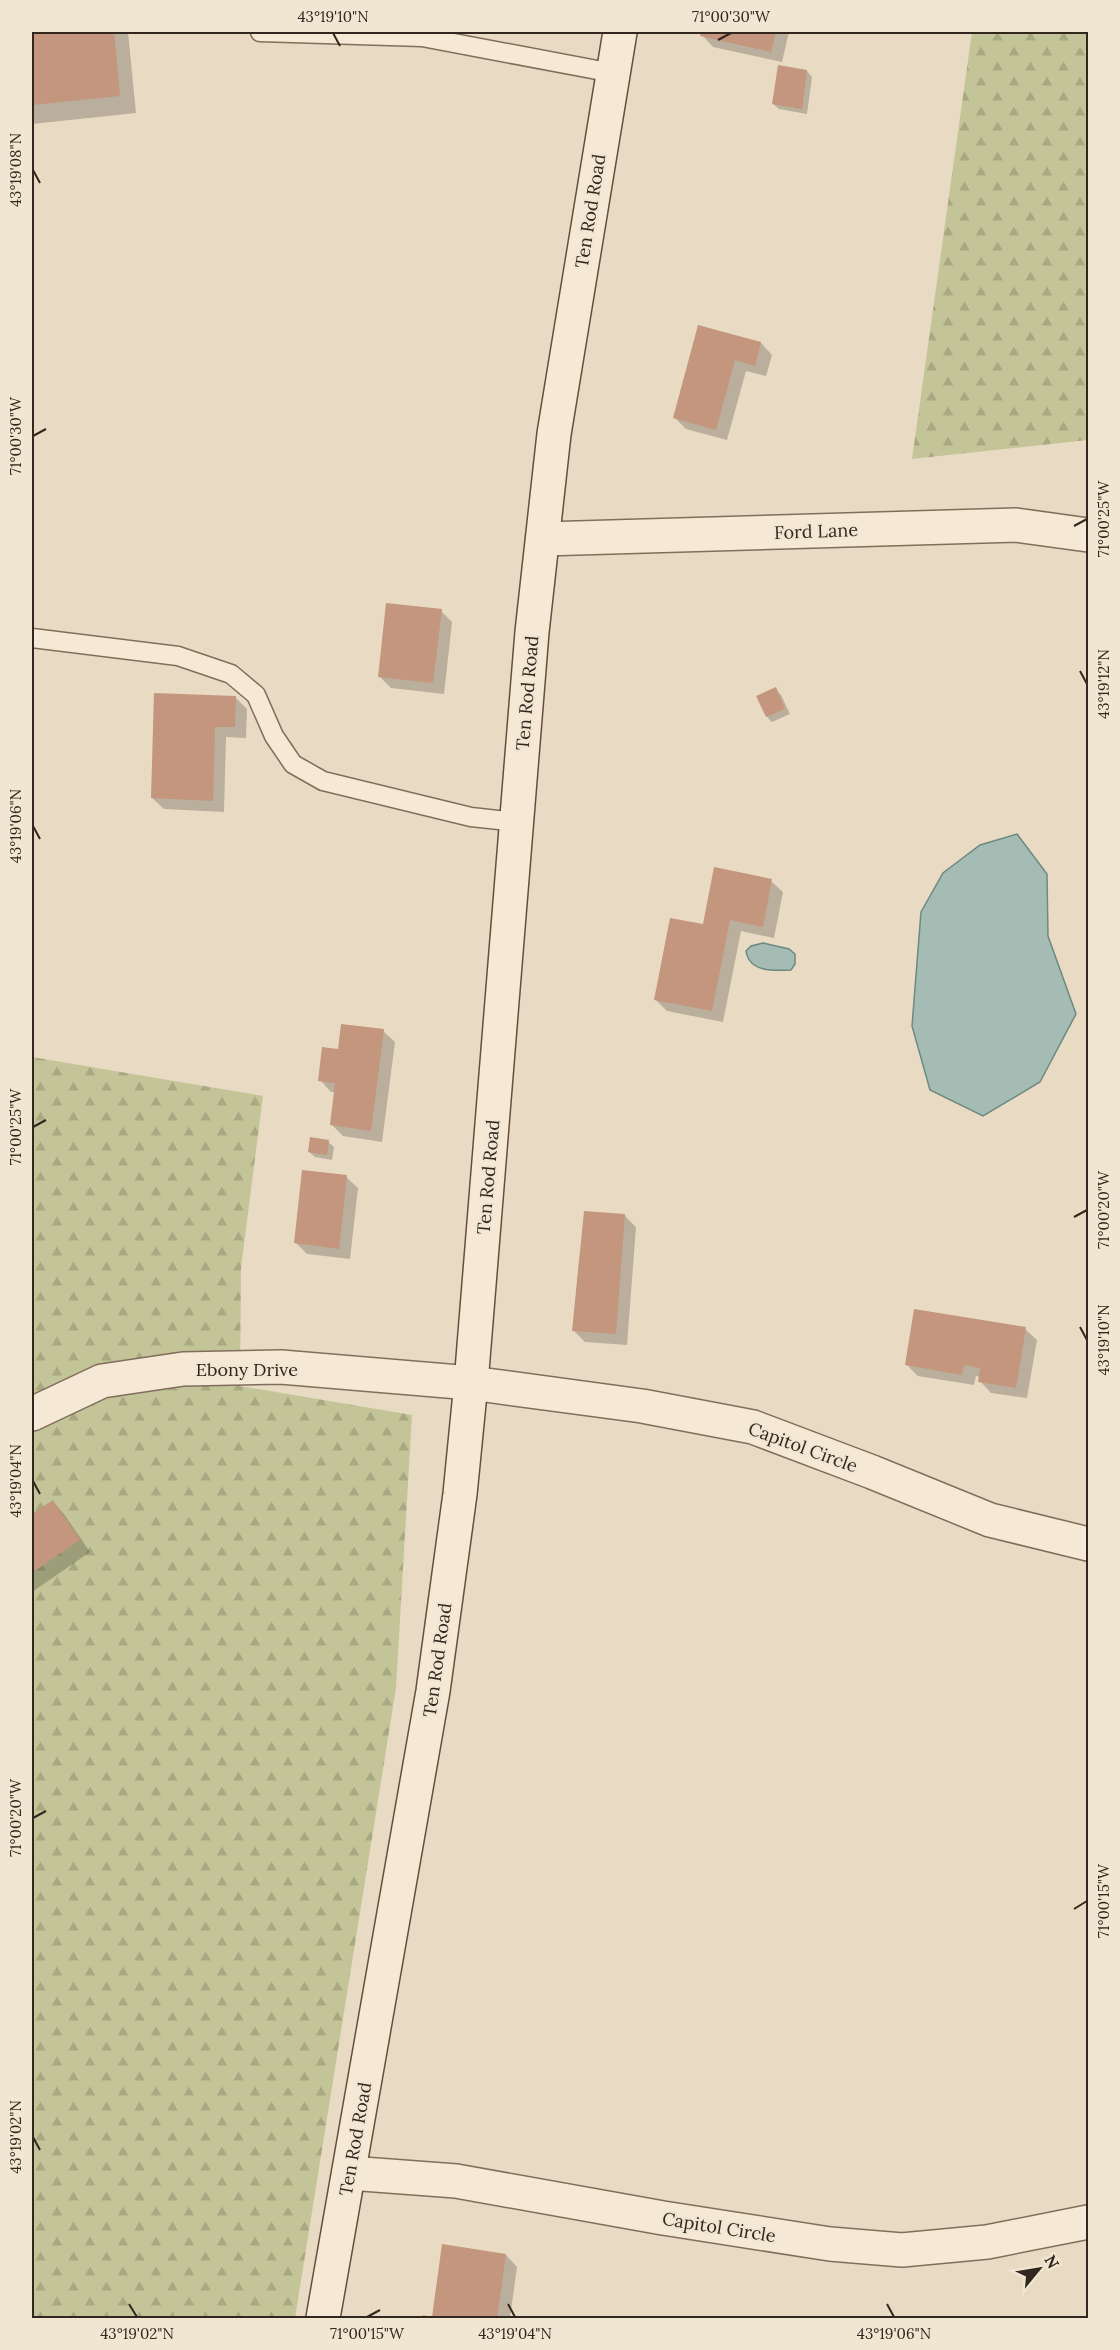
<svg xmlns="http://www.w3.org/2000/svg" width="1120" height="2350" viewBox="0 0 1120 2350" font-family="Lora,serif">
  <style>
    .forest { fill: url(#forest-firs) }
    .water { fill: #a5bcb4; stroke: #6d8980; stroke-width: 1.5 }
    .shadow { fill: #0003 }
    .building { fill: #c3967d }
    .lines { fill: none; stroke-linecap: round; stroke-linejoin: round }
    .lane-casing { stroke: #816d5c; stroke-width: 21 }
    .street-casing { stroke: #816d5c; stroke-width: 36 }
    .secondary-casing { stroke: #634f3f; stroke-width: 36 }
    .lane { stroke: #f5e9d5; stroke-width: 18 }
    .street { stroke: #f5e9d5; stroke-width: 33 }
    .secondary { stroke: #f5e9d5; stroke-width: 33 }
    .ticks { fill: none; stroke: #32271e; stroke-width: 2 }
    .labels { text-anchor: middle; dominant-baseline: central; stroke-width: 4.5; stroke-linejoin: round; paint-order: stroke }
    .street-label { font-size: 18px; fill: #32271e; stroke: #f1e6d2 }
    .neatline { fill: none; stroke: #32271e; stroke-width: 2 }
    .ticks-label { font-size: 15px; text-anchor: middle; fill: #32271e }
  </style>
  <defs>
    <pattern id="forest-firs" width="22" height="20" patternUnits="userSpaceOnUse" patternTransform="scale(1.5)"><rect width="22" height="20" fill="#c3c598"/><path d="M5 1l3.5 6h-7zM16 11l3.5 6h-7z" fill="#a8a983"/></pattern>
  </defs>
  <rect width="100%" height="100%" fill="#e9dbc3"/>
  <!-- forest -->
  <g class="forest">
    <polygon points="972,32 1088,32 1088,440 912,459"/>
    <polygon points="32,1057 263,1096 241,1268 240,1386 412,1415 396,1688 295,2318 32,2318"/>
  </g>
  <!-- water -->
  <g class="water">
    <polygon points="1017,834 1047,874 1048,936 1076,1014 1040,1082 983,1116 930,1090 912,1026 921,912 943,873 980,845"/>
    <path d="M763 943 789 949 795 954V964L791 970C773 971 749 972 746 951L751 946Z"/>
  </g>
  <!-- shadow -->
  <g class="shadow">
    <polygon points="32,32 128,32 136,113 32,124"/>
    <polygon points="702,32 789,32 782,62 713,47 702,35"/>
    <polygon points="807,71 812,77 807,114 779,109 773,104"/>
    <polygon points="700,327 761,343 772,355 766,376 746,371 727,440 686,429 675,418"/>
    <polygon points="441,611 452,622 444,694 391,688 379,676"/>
    <polygon points="775,689 781,695 790,714 772,722 767,717"/>
    <polygon points="235,697 247,709 246,738 226,737 224,812 164,809 152,798"/>
    <polygon points="771,881 783,892 774,938 741,931 723,1022 667,1011 656,1000 704,926"/>
    <polygon points="383,1031 395,1042 382,1142 343,1136 331,1124 335,1092 331,1092 320,1080 339,1050"/>
    <polygon points="328,1142 334,1147 332,1160 315,1157 309,1152"/>
    <polygon points="346,1177 358,1188 350,1259 307,1254 296,1243"/>
    <polygon points="624,1215 636,1227 627,1345 585,1342 573,1330 579,1262 582,1262"/>
    <polygon points="1025,1329 1037,1340 1027,1398 991,1393 980,1381 980,1377 976,1376 974,1385 918,1376 907,1365"/>
    <polygon points="53,1502 64,1514 90,1552 32,1592 32,1516"/>
    <polygon points="444,2246 506,2255 517,2267 510,2318 424,2318 433,2318"/>
  </g>
  <!-- building -->
  <g class="building">
    <polygon points="32,32 114,32 120,96 32,105"/>
    <polygon points="701,32 776,32 771,52 700,36"/>
    <polygon points="778,65 807,70 802,109 772,104"/>
    <polygon points="698,325 761,342 755,366 735,360 716,430 673,418"/>
    <polygon points="386,603 442,609 433,683 378,677"/>
    <polygon points="776,687 785,709 766,717 756,696"/>
    <polygon points="154,693 236,696 235,727 215,727 213,801 151,798"/>
    <polygon points="714,867 772,879 763,927 730,920 712,1011 654,1000 670,918 703,924"/>
    <polygon points="341,1024 384,1029 371,1131 330,1125 335,1083 318,1081 322,1047 338,1049"/>
    <polygon points="310,1137 329,1140 327,1155 308,1152"/>
    <polygon points="302,1170 347,1175 339,1249 294,1243"/>
    <polygon points="584,1211 625,1214 616,1334 572,1331"/>
    <polygon points="914,1309 1026,1327 1016,1388 978,1382 980,1368 964,1365 962,1375 905,1365"/>
    <polygon points="53,1500 80,1540 32,1573 32,1514"/>
    <polygon points="442,2244 506,2254 497,2318 422,2318 423,2315 432,2317"/>
  </g>
  <g class="lines">
    <defs>
      <g id="lane">
        <polyline points="260,32 422,37 613,73"/>
        <polyline points="32,638 178,656 231,674 256,695 274,736 293,764 323,781 471,817 517,822"/>
      </g>
      <g id="street">
        <polyline points="543,539 1016,525 1088,535"/>
        <polyline points="32,1414 102,1381 183,1369 281,1367 471,1383 642,1406 753,1427 872,1472 990,1520 1088,1544"/>
        <polyline points="349,2173 456,2181 663,2218 830,2244 902,2250 987,2242 1088,2222"/>
      </g>
      <polyline id="secondary" points="323,2318 433,1691 460,1494 471,1383 532,632 554,434 620,32"/>
    </defs>
    <!-- lane casing -->
    <use href="#lane" class="lane-casing"/>
    <!-- street casing -->
    <use href="#street" class="street-casing"/>
    <!-- secondary casing -->
    <use href="#secondary" class="secondary-casing"/>
    <!-- lane -->
    <use href="#lane" class="lane"/>
    <!-- street -->
    <use href="#street" class="street"/>
    <!-- secondary -->
    <use href="#secondary" class="secondary"/>
  </g>
  <!-- ticks -->
  <path class="ticks" d="M333 33 340 46M718 40 731 33M33 170 40 183M33 436 46 429M1074 526 1087 519M1080 671 1087 684M33 826 40 839M33 1127 46 1120M1074 1217 1087 1210M1080 1327 1087 1340M33 1481 40 1494M33 1818 46 1811M1074 1909 1087 1901M33 2137 40 2150M129 2304 137 2317M508 2304 515 2317M887 2304 894 2317M367 2317 380 2310"/>
  <g class="labels">
    <!-- street labels -->
    <g class="street-label">
      <text transform="translate(590 211) rotate(-81)">Ten Rod Road</text>
      <text transform="translate(816 531) rotate(-2)">Ford Lane</text>
      <text transform="translate(527 693) rotate(-85)">Ten Rod Road</text>
      <text transform="translate(488 1177) rotate(-85)">Ten Rod Road</text>
      <text x="247" y="1369">Ebony Drive</text>
      <text transform="translate(803 1447) rotate(20)">Capitol Circle</text>
      <text transform="translate(437 1660) rotate(-82)">Ten Rod Road</text>
      <text transform="translate(355 2139) rotate(-80)">Ten Rod Road</text>
      <text transform="translate(719 2227) rotate(9)">Capitol Circle</text>
    </g>
  </g>
  <!-- border -->
  <rect width="1120" height="2350" fill="none" stroke="#f1e6d2" stroke-width="66"/>
  <!-- north arrow -->
  <g transform="translate(1039 2269) rotate(60)" stroke="#f1e6d2" stroke-width="4.5" paint-order="stroke">
  <path d="M0-4.5L10 22L0 15L-10 22Z" fill="#32271e"/>
  <text y="-9" font-size="16" font-weight="bold" text-anchor="middle" fill="#32271e">N</text>
  </g>
  <rect x="33" y="33" width="1054" height="2284" class="neatline"/>
  <g class="ticks-label">
    <text x="333" y="22">43°19'10"N</text>
    <text x="731" y="22">71°00'30"W</text>
    <text transform="translate(16 170) rotate(-90)" y="5">43°19'08"N</text>
    <text transform="translate(16 436) rotate(-90)" y="5">71°00'30"W</text>
    <text transform="translate(1104 519) rotate(-90)" y="5">71°00'25"W</text>
    <text transform="translate(1104 684) rotate(-90)" y="5">43°19'12"N</text>
    <text transform="translate(16 826) rotate(-90)" y="5">43°19'06"N</text>
    <text transform="translate(16 1127) rotate(-90)" y="5">71°00'25"W</text>
    <text transform="translate(1104 1210) rotate(-90)" y="5">71°00'20"W</text>
    <text transform="translate(1104 1340) rotate(-90)" y="5">43°19'10"N</text>
    <text transform="translate(16 1481) rotate(-90)" y="5">43°19'04"N</text>
    <text transform="translate(16 1818) rotate(-90)" y="5">71°00'20"W</text>
    <text transform="translate(1104 1901) rotate(-90)" y="5">71°00'15"W</text>
    <text transform="translate(16 2137) rotate(-90)" y="5">43°19'02"N</text>
    <text x="137" y="2339">43°19'02"N</text>
    <text x="367" y="2339">71°00'15"W</text>
    <text x="515" y="2339">43°19'04"N</text>
    <text x="894" y="2339">43°19'06"N</text>
  </g>
</svg>
